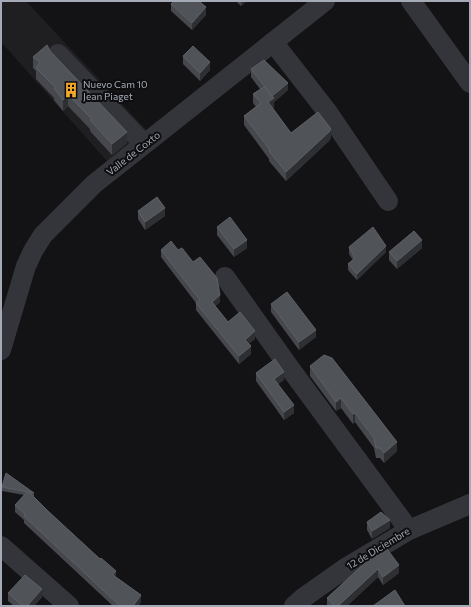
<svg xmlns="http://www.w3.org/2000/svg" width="471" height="607" viewBox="0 0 471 607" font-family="Commissioner,sans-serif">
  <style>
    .built { fill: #1f1f22 }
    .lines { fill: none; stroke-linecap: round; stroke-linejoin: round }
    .minor { stroke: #34353a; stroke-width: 20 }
    .wall { fill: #46484d }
    .shaded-wall { fill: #2d2f32 }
    .building { fill: #505358; stroke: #5d6167 }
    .labels { text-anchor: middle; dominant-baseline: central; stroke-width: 4; stroke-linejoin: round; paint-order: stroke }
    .poi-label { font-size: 10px; fill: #a4abb6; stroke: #0e0e10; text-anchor: start }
    .street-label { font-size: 10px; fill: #a4abb6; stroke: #0e0e10 }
  </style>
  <rect width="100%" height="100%" fill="#131315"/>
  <!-- built -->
  <polygon class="built" points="1,1 26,1 153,137 114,169 1,42"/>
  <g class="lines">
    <!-- minor -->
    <g class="minor">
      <polyline points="411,1 470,83"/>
      <polyline points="273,42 329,114 388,201"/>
      <polyline points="58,54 144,144"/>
      <polyline points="225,277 289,367 409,530"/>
      <polyline points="1,350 26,266 33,251 43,235 94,184 325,1"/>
      <polyline points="1,546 69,606"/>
      <polyline points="294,606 303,598 347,567 409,530 470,504"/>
    </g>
  </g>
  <!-- wall -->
  <g class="wall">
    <polygon points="236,1 246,1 241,6"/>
    <polygon points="171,4 206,15 192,30 171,11"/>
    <polygon points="50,51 127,143 112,155 90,131 90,129 68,106 63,111 54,100 54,98 36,79 36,71 33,68 33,57"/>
    <polygon points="183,56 210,70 200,81 183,64"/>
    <polygon points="251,69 288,90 274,102 274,108 273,108 291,133 331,138 330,139 330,140 286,181 269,161 269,159 244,125 244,116 256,107 253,103 253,94 260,89 251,77"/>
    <polygon points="138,211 165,216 145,230 138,219"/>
    <polygon points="217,227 247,248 234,257 217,235"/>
    <polygon points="349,247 386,252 357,280 348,270 348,264 353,260 349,254"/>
    <polygon points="422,248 397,269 389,260 389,252"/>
    <polygon points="161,250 220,302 215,306 228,322 255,339 248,344 251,354 239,364 196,310 196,303 161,257"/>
    <polygon points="271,304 316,337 299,350 271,312"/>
    <polygon points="310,366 397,451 384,463 380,458 376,458 374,448 355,422 353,424 341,408 336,411 310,376"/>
    <polygon points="256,373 284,380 278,384 294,413 284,420 256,381"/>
    <polygon points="2,487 34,493 34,497 141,602 138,606 113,606 24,523 24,520 15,512 15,505 24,495 2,491"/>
    <polygon points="367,522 390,528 372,539 367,530"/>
    <polygon points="367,561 399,573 383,585 378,577 347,606 327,606 327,598"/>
    <polygon points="8,593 42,597 34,606 14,606 8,601"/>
  </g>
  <!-- shaded-wall -->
  <g class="shaded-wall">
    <polygon points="241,1 246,1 241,6"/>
    <polygon points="206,7 206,15 192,30 192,23"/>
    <polygon points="210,62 210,70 200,81 200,73"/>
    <polygon points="288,83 288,90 274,102 274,108 268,112 268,102 272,96"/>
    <polygon points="68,95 68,106 63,111 63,100"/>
    <polygon points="331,129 331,138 330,139 330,140 286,181 286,172"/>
    <polygon points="127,132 127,143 112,155 112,144"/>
    <polygon points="165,208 165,216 145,230 145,222"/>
    <polygon points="247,240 247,248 234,257 234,249"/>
    <polygon points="422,240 422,248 397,269 397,261"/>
    <polygon points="386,246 386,252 357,280 357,274"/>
    <polygon points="220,295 220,302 212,309 212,302"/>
    <polygon points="316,330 316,337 299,350 299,342"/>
    <polygon points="255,331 255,339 245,347 245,340"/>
    <polygon points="251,346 251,354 239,364 239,356"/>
    <polygon points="284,372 284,380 274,386 274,379"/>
    <polygon points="341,398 341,408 336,411 336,402"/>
    <polygon points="294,405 294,413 284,420 284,412"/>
    <polygon points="355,413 355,422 353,424 353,414"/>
    <polygon points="397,442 397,451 384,463 384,453"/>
    <polygon points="390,520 390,528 372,539 372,531"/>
    <polygon points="399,565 399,573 383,585 383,577"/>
    <polygon points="378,569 378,577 347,606 338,606"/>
    <polygon points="116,571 116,578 113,575"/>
    <polygon points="42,589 42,597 34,606 27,606"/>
    <polygon points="141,595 141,602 138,606 133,606"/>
  </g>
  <!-- building -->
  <g class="building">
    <polygon points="174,1 199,1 206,7 192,23 171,4"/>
    <polygon points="47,45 50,51 127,132 112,144 90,120 92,119 68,95 63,100 54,88 55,87 36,68 40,62 33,57"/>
    <polygon points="193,46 210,62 200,73 183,56"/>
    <polygon points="264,60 288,83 272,96 251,69"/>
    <polygon points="264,87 274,98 268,102 291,133 318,112 331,129 330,130 330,131 286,172 269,151 270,150 244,116 261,103 253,94"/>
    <polygon points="157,197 165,208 145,222 138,211"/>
    <polygon points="230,217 247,240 234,249 217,227"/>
    <polygon points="373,227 386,246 357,274 348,264 355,258 349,247"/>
    <polygon points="414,231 422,240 397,261 389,252"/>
    <polygon points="171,241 178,250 182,248 193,262 200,257 217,278 220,295 212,302 228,322 240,312 255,331 245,340 251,346 239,356 196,303 200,300 161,250"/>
    <polygon points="287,292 316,330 299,342 271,304"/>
    <polygon points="324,355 332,358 397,442 384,453 380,448 376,448 374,438 355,413 353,414 341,398 336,402 310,366"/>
    <polygon points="275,359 284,372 274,379 294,405 284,412 256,373"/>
    <polygon points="6,473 34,493 29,492 28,491 28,492 2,487"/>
    <polygon points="28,491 48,511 100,559 101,558 116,571 113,575 141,595 133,606 120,606 24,516 25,514 15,505"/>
    <polygon points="381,512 390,520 372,531 367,522"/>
    <polygon points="387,549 399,565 383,577 378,569 338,606 334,606 327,598 367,561"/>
    <polygon points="25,575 42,589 27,606 23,606 8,593"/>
    <polygon points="395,590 405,606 373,606"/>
  </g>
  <!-- icons -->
  <defs>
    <symbol id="building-bare" viewBox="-9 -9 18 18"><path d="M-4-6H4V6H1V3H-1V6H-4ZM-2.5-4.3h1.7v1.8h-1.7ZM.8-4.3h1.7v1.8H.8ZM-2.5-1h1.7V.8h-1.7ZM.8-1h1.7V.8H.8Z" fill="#f7a829" stroke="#0e0e10" stroke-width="2.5" paint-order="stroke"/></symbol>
  </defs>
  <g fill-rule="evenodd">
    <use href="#building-bare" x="60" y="79" width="22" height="22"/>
  </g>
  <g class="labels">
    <!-- poi labels -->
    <g class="poi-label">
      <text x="83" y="84">Nuevo Cam 10<tspan x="83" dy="12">Jean Piaget</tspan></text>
    </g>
    <!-- street labels -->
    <g class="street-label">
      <text transform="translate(133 153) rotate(-38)">Valle de Coxto</text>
      <text transform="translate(378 548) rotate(-31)">12 de Diciembre</text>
    </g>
  </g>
  <!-- border -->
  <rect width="471" height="607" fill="none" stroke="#a4abb6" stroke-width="4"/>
</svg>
